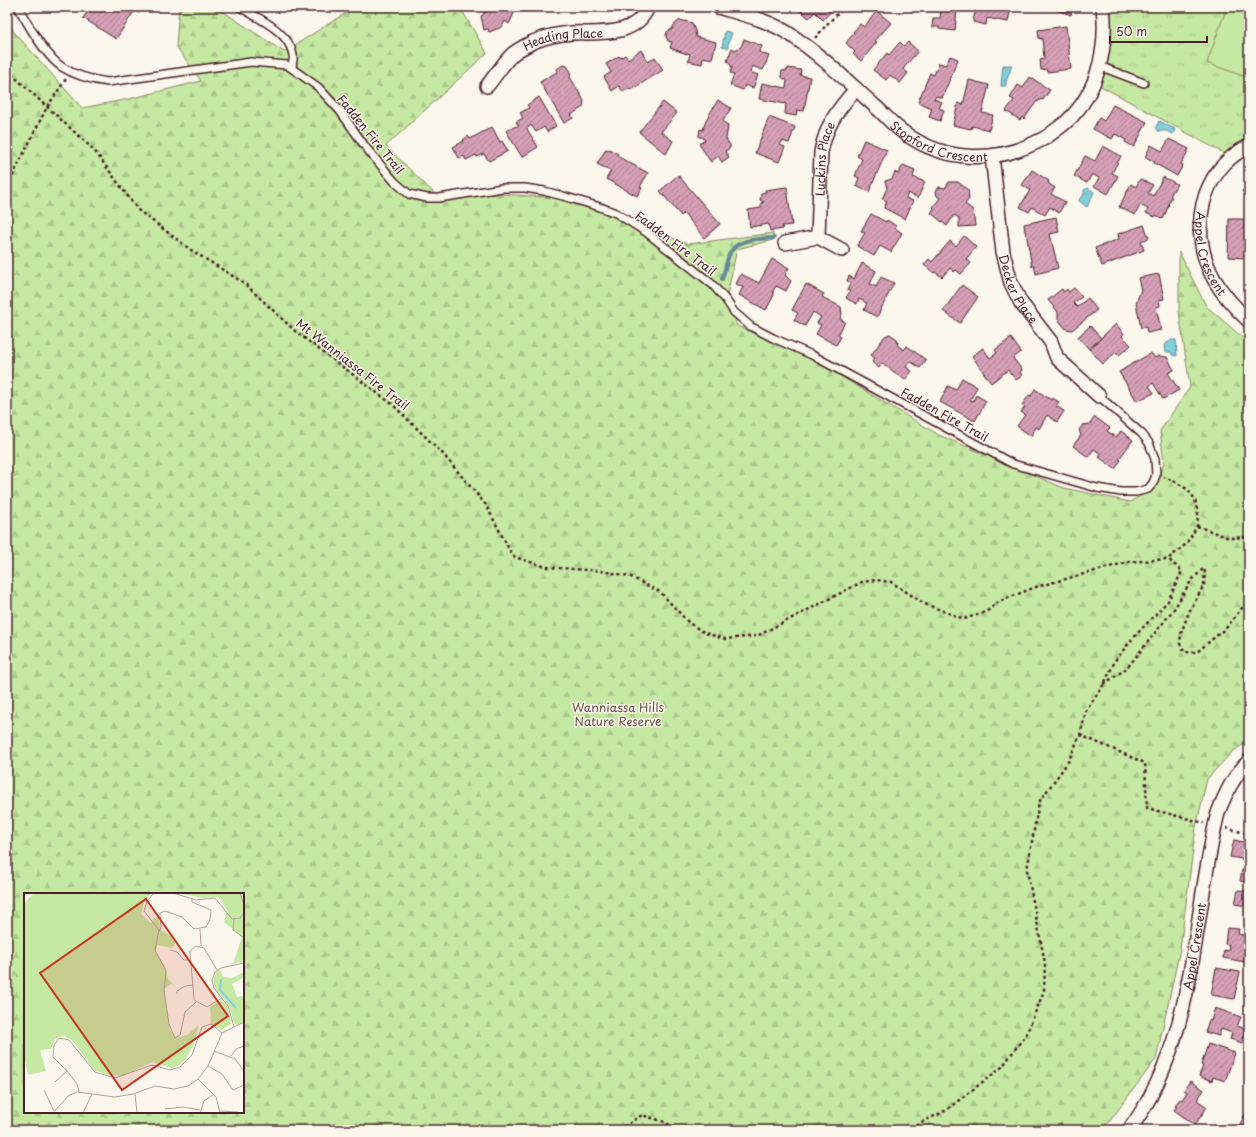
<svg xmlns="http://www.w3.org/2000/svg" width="1256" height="1137" viewBox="0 0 1256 1137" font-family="'Playpen Sans',sans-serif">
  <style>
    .grass { fill: url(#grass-tufts); stroke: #888466 }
    .forest { fill: url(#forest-firs); stroke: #888466; fill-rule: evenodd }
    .pitch { fill: #c5e8a2; stroke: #888466 }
    .water { fill: url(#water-ripples); stroke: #6b8996 }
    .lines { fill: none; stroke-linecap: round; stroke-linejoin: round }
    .stream { stroke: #6b8996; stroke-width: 4 }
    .building { fill: url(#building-hatch); stroke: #4a1f2b }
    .lane-casing { stroke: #4a1f2b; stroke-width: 10 }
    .street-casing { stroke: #4a1f2b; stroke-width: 16 }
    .path { stroke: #4a1f2b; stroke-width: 2.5; stroke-dasharray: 3 3; stroke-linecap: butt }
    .lane { stroke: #fbf7ec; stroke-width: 7 }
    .street { stroke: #fbf7ec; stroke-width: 13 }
    .labels { text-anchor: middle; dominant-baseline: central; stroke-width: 3; stroke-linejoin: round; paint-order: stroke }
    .street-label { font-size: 12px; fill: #4a1f2b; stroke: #fbf7ec }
    .park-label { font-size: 12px; fill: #695149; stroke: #fbf7ec }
    .inset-river { fill: none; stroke: #81d0de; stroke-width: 2 }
    .inset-road { fill: none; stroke: #b4a19f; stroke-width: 1 }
    .view { fill: #c8321e; fill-opacity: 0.15; stroke: #c8321e; stroke-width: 2 }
    .inset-edge { fill: none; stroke: #4a1f2b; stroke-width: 2 }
  </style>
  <defs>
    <pattern id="grass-tufts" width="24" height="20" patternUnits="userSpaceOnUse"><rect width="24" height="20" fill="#c5e8a2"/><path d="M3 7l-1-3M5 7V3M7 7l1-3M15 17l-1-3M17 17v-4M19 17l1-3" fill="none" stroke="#abc78c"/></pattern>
    <pattern id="forest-firs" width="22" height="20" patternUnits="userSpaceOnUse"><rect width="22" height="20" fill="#c5e8a2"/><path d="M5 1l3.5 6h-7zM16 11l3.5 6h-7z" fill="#abc78c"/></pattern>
    <pattern id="water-ripples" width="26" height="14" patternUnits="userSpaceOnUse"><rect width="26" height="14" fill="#81d0de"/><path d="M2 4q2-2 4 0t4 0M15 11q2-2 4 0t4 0" fill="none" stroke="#71b2bf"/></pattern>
    <pattern id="building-hatch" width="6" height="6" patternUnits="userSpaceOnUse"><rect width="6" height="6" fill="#d6a0b7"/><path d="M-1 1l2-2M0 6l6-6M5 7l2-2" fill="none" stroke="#b08295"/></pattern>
  </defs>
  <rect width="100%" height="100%" fill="#fbf7ec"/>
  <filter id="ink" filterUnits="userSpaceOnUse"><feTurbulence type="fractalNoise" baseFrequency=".025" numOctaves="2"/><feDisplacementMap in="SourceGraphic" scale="8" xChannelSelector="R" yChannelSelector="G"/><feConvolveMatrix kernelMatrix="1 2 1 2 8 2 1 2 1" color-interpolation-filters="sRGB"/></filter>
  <g filter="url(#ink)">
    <!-- grass -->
    <polygon class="grass" points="1108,7 1249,7 1249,140 1227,155 1099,85"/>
    <!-- forest -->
    <path class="forest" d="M179 7H216L284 52 349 11 364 7H460L487 53 386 146 437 196 503 194 573 199 688 244 773 233V240L737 249 727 295 737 326 807 356 939 435 1064 488 1130 502 1155 487 1164 463 1160 431 1190 387 1179 312V252L1206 306 1249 343V741L1233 751 1207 779 1196 827 1180 949 1156 1059 1103 1130H7V13L13 31 82 108 129 99 201 81 176 46ZM25 894H243V1112H25Z"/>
    <!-- pitch -->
    <polygon class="pitch" points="1227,7 1249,8 1249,78 1207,63"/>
    <!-- water -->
    <g class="water">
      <polygon points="725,31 732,33 728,44 728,48 722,47"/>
      <polygon points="1003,65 1012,65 1006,82 1006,86 1001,86"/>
      <polygon points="1159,121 1175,129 1174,133 1172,134 1167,131 1158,131 1156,127"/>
      <polygon points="1088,188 1094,192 1087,207 1079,201 1080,198 1084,195 1084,190"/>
      <polygon points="1171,340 1176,340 1177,356 1172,355 1171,352 1165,352 1164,345"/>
    </g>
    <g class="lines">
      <!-- stream -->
      <path class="stream" d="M722 279C725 271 726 263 729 255 736 238 759 239 774 238"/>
    </g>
    <!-- building -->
    <g class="building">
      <polygon points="91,7 107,7 113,11 116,7 143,7 139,13 135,10 116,39 83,18"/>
      <polygon points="490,7 512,7 511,9 515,11 509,24 505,21 502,27 489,32 488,29 484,30 481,16 484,14 484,12 489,10"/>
      <polygon points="796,7 835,7 823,20 815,12 809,18"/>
      <polygon points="934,7 957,7 955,31 939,29 939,27 932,27 933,18 940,18 941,8"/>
      <polygon points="976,7 1011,7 1008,22 987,18 986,25 973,22"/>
      <polygon points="1048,7 1073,7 1071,15"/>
      <polygon points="877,11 891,23 875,41 877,42 861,61 853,54 855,52 846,43 854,33 853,32 860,24 864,27"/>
      <polygon points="680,20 692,23 695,31 696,37 716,42 712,59 703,57 702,64 688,61 690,54 687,53 687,54 670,48 672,42 668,41 666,36 667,32 672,29 674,25"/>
      <polygon points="1066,26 1071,69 1047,72 1046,69 1041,70 1040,59 1044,58 1042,38 1039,39 1038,30"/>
      <polygon points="744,39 762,46 759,52 769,56 763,70 752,66 750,72 758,75 753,88 745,85 743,90 730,85 734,74 730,73 732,68 729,62 727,61 732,48 735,50 741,47"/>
      <polygon points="900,42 904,46 908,42 918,51 903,69 908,73 900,83 890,75 886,80 873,70 887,53 889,55"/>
      <polygon points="641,50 648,62 655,57 663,70 631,90 630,88 623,92 619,86 612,91 604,77 611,72 606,64 619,56 620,58 625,55 628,59"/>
      <polygon points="950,56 958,59 942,98 936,96 934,99 942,102 939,108 944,110 940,121 929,117 932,108 918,102 930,73 934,75 939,63 946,65"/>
      <polygon points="563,65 567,66 571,72 570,77 584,101 583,107 571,115 573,118 564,123 540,82 557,72 557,69"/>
      <polygon points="788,68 801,70 800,75 810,77 804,111 797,110 796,116 785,114 786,104 759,99 762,83 786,88 787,80 784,79 781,76 782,71 788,70"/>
      <polygon points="1030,77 1050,90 1043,100 1040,99 1038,102 1037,101 1024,119 1022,117 1020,120 1006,111 1014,100 1010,98 1018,85 1023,88"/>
      <polygon points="969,80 989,85 982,113 993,115 989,130 972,126 971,129 953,125 958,103 963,105"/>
      <polygon points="539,97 556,126 547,132 544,127 536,132 531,125 527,129 538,147 522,157 506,131 516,126 517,127 519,126 516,122 523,118 520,113 529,108 527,105"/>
      <polygon points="718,100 731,108 723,121 728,126 726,139 730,145 730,148 725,151 729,157 722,162 718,156 711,162 699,144 705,140 702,137 699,137 699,135 700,129 703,130 706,120"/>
      <polygon points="663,102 677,113 661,132 673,141 666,154 639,132"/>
      <polygon points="1113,105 1147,122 1134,147 1125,142 1126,140 1115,134 1112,139 1093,129 1099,118 1104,121"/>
      <polygon points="769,117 795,127 789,143 782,141 780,145 785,147 779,162 755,153"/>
      <polygon points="492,127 500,142 502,141 508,151 489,161 484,154 477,157 476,155 466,160 464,156 459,158 453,147 464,141 463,140 468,136 470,139"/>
      <polygon points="1169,139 1189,149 1181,164 1183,165 1177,176 1154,163 1155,162 1145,157 1151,145 1162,151"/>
      <polygon points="864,140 887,150 869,192 856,186 859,178 855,176 862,159 857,156"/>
      <polygon points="1103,146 1121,156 1112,173 1118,176 1108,194 1094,186 1099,178 1092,174 1087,183 1074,176 1085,156 1095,161"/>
      <polygon points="606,149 608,150 609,149 618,154 617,156 648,173 640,187 642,188 637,196 606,179 611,171 597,164"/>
      <polygon points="903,165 915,170 913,177 925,182 918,198 908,193 906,198 913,201 905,219 884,208 887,201 882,199 887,188 885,181 892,179 895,172 898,174"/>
      <polygon points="1032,170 1049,181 1048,183 1055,188 1051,194 1065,202 1059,213 1050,207 1045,215 1032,207 1029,212 1020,207 1030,190 1022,185"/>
      <polygon points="678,175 720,224 704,238 684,213 681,216 660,191"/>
      <polygon points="1163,177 1177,184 1170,196 1172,197 1168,204 1169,205 1163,219 1156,215 1155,217 1146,213 1148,209 1140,205 1135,215 1119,207 1131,184 1136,187 1140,179 1153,185 1148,193 1153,196"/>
      <polygon points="949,182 958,182 968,190 969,199 965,204 973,210 975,226 959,227 959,218 954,215 947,226 931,213 934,208 933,207 940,198 937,196 936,191 939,187 945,188"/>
      <polygon points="1249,185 1249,200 1242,191"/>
      <polygon points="787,187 792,225 782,226 783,229 770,231 769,224 750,227 748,210 761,208 761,203 764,202 760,200 761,193 766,192 765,190"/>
      <polygon points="871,214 886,222 887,220 896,226 895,228 902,233 891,252 880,246 874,256 857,246 865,233 861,231"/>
      <polygon points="1056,217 1059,232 1050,234 1058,268 1036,274 1034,265 1032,267 1026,232 1025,232 1024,224"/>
      <polygon points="1229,219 1249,219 1248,258 1228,257"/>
      <polygon points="1144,225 1149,238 1141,241 1144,250 1102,266 1095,248 1119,239 1118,234"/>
      <polygon points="964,236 976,247 966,259 971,263 961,274 956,270 954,272 950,268 942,277 935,272 934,273 924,265 929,259 932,262 950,241 956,246"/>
      <polygon points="772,259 789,268 785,275 791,281 786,291 776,286 773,291 774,295 766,310 739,295 743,287 736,284 741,274 759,283"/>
      <polygon points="862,263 876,271 870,284 876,287 881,277 894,283 877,317 864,310 867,303 859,299 857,304 846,298 850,291 847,290 851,283 847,281 849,276 854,279"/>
      <polygon points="1159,274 1164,299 1159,300 1160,306 1156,307 1161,330 1147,333 1146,327 1141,328 1136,303 1141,290 1138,278"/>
      <polygon points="806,284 824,294 822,297 841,307 842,314 840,319 845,322 838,335 841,337 836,345 816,334 821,325 817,323 821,317 813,312 805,326 794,320 798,313 792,310"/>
      <polygon points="962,285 978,297 960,323 943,311"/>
      <polygon points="1074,288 1082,297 1073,303 1077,307 1088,298 1097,310 1072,330 1066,329 1058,319 1058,312 1048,300 1062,289 1064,292 1067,289 1069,292"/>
      <polygon points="1116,324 1124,334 1122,336 1131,345 1119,355 1116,352 1103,364 1089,349"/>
      <polygon points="1090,326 1101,338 1089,349 1078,337"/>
      <polygon points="890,334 897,339 898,346 904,350 907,346 926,360 920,368 910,361 906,367 912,371 905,380 882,363 879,368 872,362 875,358 871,355 885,336"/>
      <polygon points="1011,338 1021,352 1013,358 1022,370 1020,372 1022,376 1016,380 1008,370 991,383 972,356 983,348 990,358 997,353 995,350"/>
      <polygon points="1151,353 1155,358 1158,356 1167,357 1174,370 1168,373 1179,390 1163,399 1153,383 1149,386 1154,393 1137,401 1119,372"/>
      <polygon points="962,378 977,387 970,400 973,401 976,395 986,401 975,421 940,402 948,386 956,390"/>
      <polygon points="1035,389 1051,400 1052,398 1059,402 1056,406 1064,411 1057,422 1047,415 1039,429 1036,427 1031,436 1017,426 1025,415 1021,412 1025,407 1022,405 1029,395 1031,396"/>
      <polygon points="1095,417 1110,428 1107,431 1116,437 1121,431 1133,440 1119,459 1121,460 1115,469 1099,457 1101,454 1094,449 1088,457 1073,446 1081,435 1079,430 1083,425 1090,424"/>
      <polygon points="1234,840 1249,843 1249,883 1240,881 1242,870 1245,870 1247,860 1230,857"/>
      <polygon points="1238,890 1249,892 1249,924 1246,923 1248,915 1245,914 1246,906 1235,904"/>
      <polygon points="1227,928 1239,929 1238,934 1249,936 1249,944 1247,944 1245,962 1223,958 1224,950 1228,951 1229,945 1225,944"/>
      <polygon points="1216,968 1240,972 1234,999 1211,995"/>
      <polygon points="1215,1008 1241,1017 1237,1026 1246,1029 1242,1043 1230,1039 1232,1033 1221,1029 1219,1036 1205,1032 1209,1020 1211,1021"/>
      <polygon points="1208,1044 1235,1053 1225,1081 1213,1077 1212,1081 1199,1076 1203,1066 1201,1065"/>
      <polygon points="1190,1081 1204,1090 1197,1100 1207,1107 1195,1125 1174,1110 1177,1106 1175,1105 1180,1099 1182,1100 1187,1092 1184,1090"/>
      <polygon points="1249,1107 1249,1130 1241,1130 1238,1128"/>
    </g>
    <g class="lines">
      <defs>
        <g id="lane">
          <path d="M18 7C27 23 46 57 62 67 76 76 92 80 108 82L251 62 287 65 318 87 340 111 367 149 395 182 409 194 427 198H439L502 188H525L544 191 563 196 600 207 616 213 646 232 712 284 726 300 734 312 750 326 773 338 812 355 1013 464 1097 488 1121 492H1136L1148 489 1153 483 1156 475 1155 459 1149 443 1142 434 1099 396"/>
          <path d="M240 7C259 19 289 31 293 55 294 59 292 64 292 68"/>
          <polyline points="1099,66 1144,83"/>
        </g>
        <g id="street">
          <path id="s1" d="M718 7C742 14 769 20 791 35 822 56 848 82 876 107 885 115 893 125 903 132 945 163 997 164 1043 139 1049 136 1054 131 1060 127 1097 99 1108 50 1103 7"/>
          <path id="s2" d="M487 86C494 78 506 59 514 53 519 49 527 45 533 42 544 37 559 34 572 33 598 32 635 38 648 7"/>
          <path id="s3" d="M1249 146C1199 170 1188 233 1214 279 1223 295 1235 308 1249 321"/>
          <path id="s4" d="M992 156 1003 252 1011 283 1021 303 1051 342 1057 358 1099 396"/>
          <polyline points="785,243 818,237"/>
          <path id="s5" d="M842 250 818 237 821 152C826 125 838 109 856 89"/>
          <path id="s6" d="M1129 1130C1197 1040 1192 918 1218 813 1226 792 1233 777 1249 761"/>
        </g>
      </defs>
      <!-- lane casing -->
      <use href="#lane" class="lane-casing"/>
      <!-- street casing -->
      <use href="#street" class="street-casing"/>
      <!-- path -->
      <g class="path">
        <polyline points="815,38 829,22 845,7"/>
        <polyline points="7,70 94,150 138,210 191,250 244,283 295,331 392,404 442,453 486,505 510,551 515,557 546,567 601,571 629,576 660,592 689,623 705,633 725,639 757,636 862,582 876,580 891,582 925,604 964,619 986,612 1000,601 1036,587 1128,562 1168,559 1185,545 1192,535 1197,526 1198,515 1195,499 1187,489 1174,481 1164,477"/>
        <polyline points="7,187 47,107 66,79"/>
        <polyline points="1197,526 1229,538 1249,537"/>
        <polyline points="1104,684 1127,668 1174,609 1191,581 1202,570 1205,569 1204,585 1189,612 1181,633 1180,644 1185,652 1197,652 1227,627 1249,599"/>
        <polyline points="1080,735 1145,763 1147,808 1204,823"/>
        <polyline points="1226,828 1249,834"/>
        <polyline points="619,1130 642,1115 662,1121 679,1130"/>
        <polyline points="912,1130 922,1122 945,1111 1002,1067 1027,1033 1044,991 1045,963 1027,870 1039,802 1068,762 1080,735 1086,711 1104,684 1116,659 1134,637 1168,601 1182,571 1168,559"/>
      </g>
      <!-- lane -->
      <use href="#lane" class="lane"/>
      <!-- street -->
      <use href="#street" class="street"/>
    </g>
  </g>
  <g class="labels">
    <!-- street labels -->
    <g class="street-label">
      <text stroke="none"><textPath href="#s2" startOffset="95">Heading Place</textPath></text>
      <text transform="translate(371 134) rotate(51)">Fadden Fire Trail</text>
      <text stroke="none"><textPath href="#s1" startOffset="265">Stopford Crescent</textPath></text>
      <text stroke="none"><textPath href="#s5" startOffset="106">Luckins Place</textPath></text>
      <text transform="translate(676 243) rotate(37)">Fadden Fire Trail</text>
      <text stroke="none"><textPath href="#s3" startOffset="128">Appel Crescent</textPath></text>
      <text stroke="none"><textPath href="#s4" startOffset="137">Decker Place</textPath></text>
      <text transform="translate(353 364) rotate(38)">Mt Wanniassa Fire Trail</text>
      <text transform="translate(945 414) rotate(29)">Fadden Fire Trail</text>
      <text stroke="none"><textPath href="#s6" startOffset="197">Appel Crescent</textPath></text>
    </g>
    <!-- park labels -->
    <g class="park-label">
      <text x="618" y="707">Wanniassa Hills<tspan x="618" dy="14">Nature Reserve</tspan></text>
    </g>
  </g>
  <!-- overview -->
  <g transform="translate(24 893)">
    <rect width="220" height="220" fill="#fbf7ec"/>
    <path d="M196 76 199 84 208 85 220 79V84L208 91 213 104 219 103V97L220 101V128L213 132 210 130 205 112 192 97 189 88 191 80ZM197 107 203 112 207 131 197 137 187 131 186 114Z" fill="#c5e8a2"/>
    <path d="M10 0H127L120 10 117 21 127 30 129 26 135 23 136 36 152 47 149 55 133 52 132 60 141 73 144 86 151 93 147 91 140 96 146 137 152 145 163 142 175 132 169 153 159 170 148 175 128 169 99 183 84 182 70 177 49 148 40 143 31 146 27 156 16 157 22 178 4 182 0 163V11ZM155 0H219L220 68 209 71 218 44 200 29 203 17 197 7 193 4 178 5Z" fill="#c5e8a2"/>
    <path class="inset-river" d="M197 86 196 97 212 115"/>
    <path class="inset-road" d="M130 0 123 8 120 18 135 37 131 57 142 78 140 97 145 131 151 145 156 142 161 119 172 109M149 0 172 7 191 5 208 26 216 25 220 20M216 0 220 12M210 26 209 37 220 45M176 36 177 53M135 38 137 35 136 20 141 18 158 24 170 36 182 34 186 27 187 17 168 9V5M146 57 153 59 160 67H165M193 77 180 55 172 53 166 58 170 107 183 114 198 105M153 101V98L161 93 169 92M210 134 204 113 190 95 188 87 191 79 197 75 220 70M190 158 211 166 220 178M207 163 212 156 220 153M184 173 198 181 209 197 220 192M0 177V211M174 186 192 204 196 220M31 189 43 178M20 197 30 218M55 199 53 191 43 178 29 164 30 152 35 145 45 147 71 179 91 185 128 172 146 177 156 174 168 162 178 134 187 131 198 140M111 201 113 220M141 216 159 214 176 217M196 218 214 219M29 220 44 203 53 199 91 204 109 201 131 193 150 196 164 193 174 186 184 173 198 140 220 129M59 220 68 201M176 220 180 208 190 201"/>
    <path class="view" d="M122 6 204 123 98 197 16 80Z"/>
    <rect width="220" height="220" class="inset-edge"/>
  </g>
  <!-- margin -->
  <rect width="1256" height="1137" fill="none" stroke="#fbf7ec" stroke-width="24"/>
  <rect x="12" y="12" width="1232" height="1113" fill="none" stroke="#4a1f2b" stroke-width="1.5" filter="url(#ink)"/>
  <!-- scale -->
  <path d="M1110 36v6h97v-6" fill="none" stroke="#4a1f2b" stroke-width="2"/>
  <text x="1116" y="36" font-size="12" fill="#4a1f2b" stroke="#fbf7ec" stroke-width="3" paint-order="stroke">50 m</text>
</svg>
